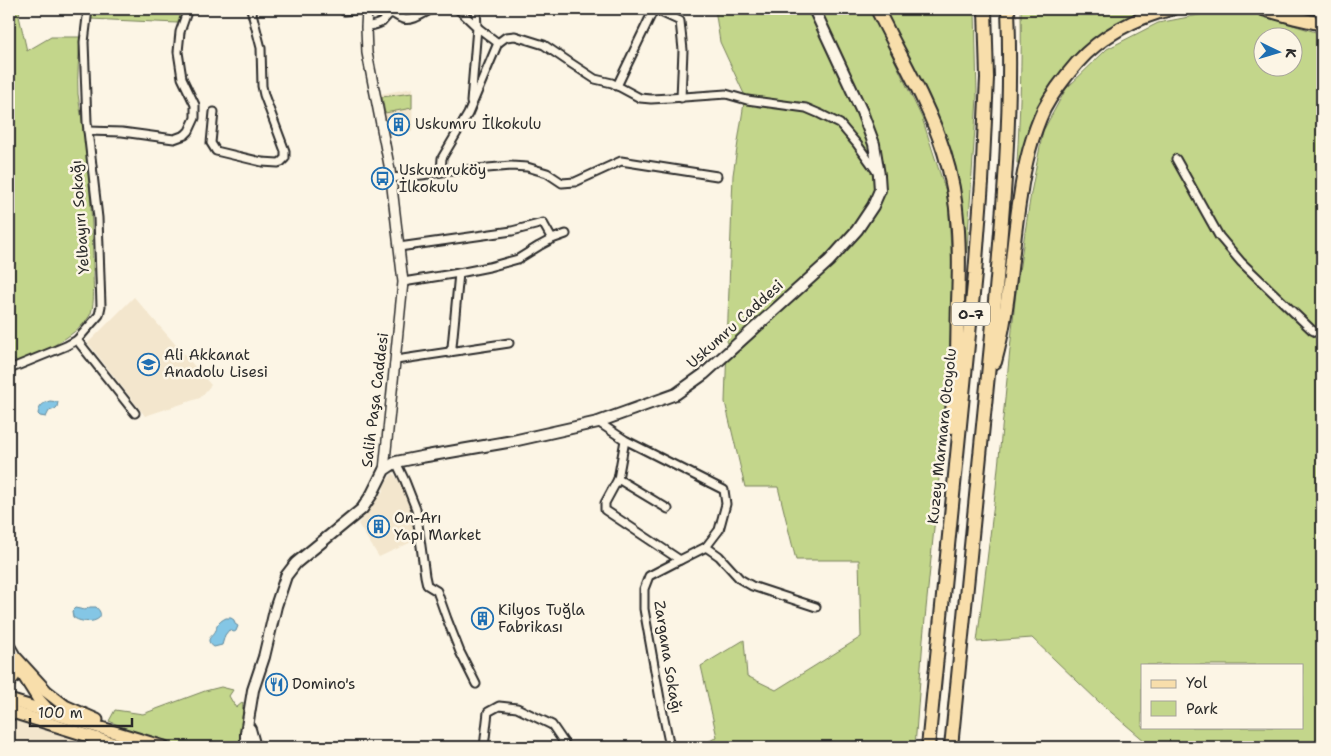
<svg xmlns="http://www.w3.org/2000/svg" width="1331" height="756" viewBox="0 0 1331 756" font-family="'Shantell Sans',sans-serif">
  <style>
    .built { fill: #f3e6cd }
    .green { fill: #c3d68b; stroke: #77805b; fill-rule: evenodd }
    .water { fill: #84c6e5; stroke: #60889b }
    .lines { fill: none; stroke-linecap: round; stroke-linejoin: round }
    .minor-casing { stroke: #2b2b2b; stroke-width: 11 }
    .tertiary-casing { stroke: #2b2b2b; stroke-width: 12 }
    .secondary-casing { stroke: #2b2b2b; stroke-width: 14 }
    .primary-casing { stroke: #2b2b2b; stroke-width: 15 }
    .motorway-casing { stroke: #2b2b2b; stroke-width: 16 }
    .minor { stroke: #fcf5e5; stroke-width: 7 }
    .tertiary { stroke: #fcf5e5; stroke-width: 9 }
    .secondary { stroke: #fcf5e5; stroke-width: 10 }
    .primary { stroke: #f8deab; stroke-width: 11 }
    .motorway { stroke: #f8deab; stroke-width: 12 }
    .labels { text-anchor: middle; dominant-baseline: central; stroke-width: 5; stroke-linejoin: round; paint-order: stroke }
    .shield { fill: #fcf5e5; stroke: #6a6863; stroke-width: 1 }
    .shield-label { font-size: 14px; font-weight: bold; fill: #2b2b2b }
    .poi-label { font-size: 15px; fill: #2b2b2b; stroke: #fcf5e5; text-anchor: start }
    .street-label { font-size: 15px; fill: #2b2b2b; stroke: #fcf5e5 }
  </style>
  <rect width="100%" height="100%" fill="#fcf5e5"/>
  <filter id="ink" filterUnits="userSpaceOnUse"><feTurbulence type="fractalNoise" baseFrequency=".02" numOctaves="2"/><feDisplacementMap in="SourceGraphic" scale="10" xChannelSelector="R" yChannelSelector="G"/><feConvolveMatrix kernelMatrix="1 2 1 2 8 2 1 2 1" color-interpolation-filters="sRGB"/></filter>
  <g filter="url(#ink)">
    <!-- built -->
    <g class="built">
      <polygon points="413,88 412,131 389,134 380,94"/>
      <polygon points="134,297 211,385 200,398 145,416 88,343"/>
      <polygon points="393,473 401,484 412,512 418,539 379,557 358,524 384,490 383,486"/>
      <polygon points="9,719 100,747 9,747"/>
    </g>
    <!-- green -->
    <g class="green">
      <path d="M9 9H20L19 16 27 51 51 37H80C79 55 77 75 78 94 80 111 84 129 86 146 90 188 93 229 93 271 93 284 95 301 91 313 83 332 36 358 16 361L9 356Z"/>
      <polygon points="91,9 184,9 177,23 90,19"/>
      <polygon points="715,9 870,9 922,118 948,198 953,282 948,387 923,639 915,747 698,747 717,737 701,666 744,640 747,676 776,690 861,637 859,560 796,560 778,487 745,487 725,402 733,175 745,96 720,42"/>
      <polygon points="882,9 975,9 977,97 966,265 962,265 959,201"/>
      <path d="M1021 9H1149C1110 23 1078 48 1054 83 1049 89 1044 95 1041 102 1031 121 1025 142 1020 163H1017C1020 111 1022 60 1021 9Z"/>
      <path d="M1214 12 1254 13 1322 34V747H1252L1253 742 1236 747H1152L1099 702 1032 638 977 642 996 487 1016 291 1031 193 1043 131 1066 89 1107 49 1158 23ZM1264 38H1294V68H1264ZM1142 665H1302V727H1142Z"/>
      <polygon points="412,93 412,108 385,113 382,97"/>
      <polygon points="221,687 233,690 229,696 236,708 243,702 241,747 194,747 181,744 171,745 144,736 109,721 115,710 143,714 205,691"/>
    </g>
    <!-- water -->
    <g class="water">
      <path d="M50 401 58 402 57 407 55 409 49 411 46 417 40 416 38 414C39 406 43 403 50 401Z"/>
      <path d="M90 607H96C111 621 84 626 73 617L72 611 75 608 85 610Z"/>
      <path d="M226 618H231L234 620 235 624 238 626 236 631 234 632 229 630 225 635 222 645 214 647C203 639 213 637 216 630 217 629 216 628 217 626 219 622 222 620 226 618Z"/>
    </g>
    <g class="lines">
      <defs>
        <g id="minor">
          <polyline points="458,9 477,27 498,43"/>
          <polyline points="344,11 367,9"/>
          <path d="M366 27C371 26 377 25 382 22 385 19 387 15 391 13 395 14 399 18 403 19 412 22 424 13 432 9"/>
          <polyline points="617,86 654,9 680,21 683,50 681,98"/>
          <polyline points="471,102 477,27 476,9"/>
          <polyline points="214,112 211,143 216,151 262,162 278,163 281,162 285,158 285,151 264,95 262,86 261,48 251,9"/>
          <polyline points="88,131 122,132 174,139 185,135 189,131 195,118 195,105 182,78 178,52 180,32 188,9"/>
          <polyline points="1176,159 1219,236 1241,262 1312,330 1322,335"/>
          <polyline points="441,172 442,158 468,114 498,43 506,37 515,36 544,45 569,62 595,79 612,83 640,98 651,99 670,98 726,94 747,100 806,108 820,114 840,124 857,144 877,172"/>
          <polyline points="391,178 422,175 441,172 511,166 527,167 547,173 562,183 575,182 621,161 717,176"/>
          <polyline points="399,247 512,231 543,223 552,239"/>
          <polyline points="403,282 459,273 489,267 518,259 539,246 552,239 566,234"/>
          <polyline points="77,340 135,413"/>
          <polyline points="449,353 452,347 459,273"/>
          <polyline points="396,360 509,343"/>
          <polyline points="9,371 12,368 66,346 77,340 99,315 101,306 98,218 87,122 84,42 88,9"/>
          <polyline points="598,422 625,440 724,490 726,504 719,530 706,547 680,560 605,510 605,503 618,479 625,440"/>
          <polyline points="396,462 405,481 416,509 425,576 427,585 437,591 447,619 460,652 476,684"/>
          <polyline points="618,479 668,509"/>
          <polyline points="706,547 719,556 740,579 752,586 816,607"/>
          <polyline points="484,747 488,712 499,706 517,708 552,725 567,747"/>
          <polyline points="670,747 660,699 644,609 644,589 649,576 680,560"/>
        </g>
        <polyline id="tertiary" points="367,9 366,27 367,53 390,170 403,282 384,470"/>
        <g id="secondary">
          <polyline points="9,646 16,658"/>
          <polyline points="250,729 255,747"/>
          <polyline points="246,747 246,733 253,690 264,657 276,606 286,576 296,563 362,509 372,494 384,470 396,462 421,457 513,441 598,422 676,394 704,374 829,261 857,230 873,206 880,190 879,175 874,144 862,112 814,9"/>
        </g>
        <g id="primary">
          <polyline points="16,658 47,692 65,706 97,720"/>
          <polyline points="22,673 39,700 49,711"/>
          <path d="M9 682C16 675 18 671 17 662"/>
          <polyline points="9,700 164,747"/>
          <polyline points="9,711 124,747"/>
        </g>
        <g id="motorway">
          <path d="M877 9C900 56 928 102 944 152 960 201 960 252 958 302 957 325 958 348 956 370 954 389 952 408 951 427"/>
          <polyline points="1263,9 1296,18 1322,24"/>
          <path d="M995 362C1010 308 1011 252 1020 197 1024 167 1031 137 1044 109 1053 92 1064 78 1077 63 1101 36 1136 17 1171 9"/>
          <polyline points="928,747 975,274 982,182 987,78 985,9"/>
          <path d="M951 747C964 613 978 479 991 345 1001 233 1013 121 1008 9"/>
        </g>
      </defs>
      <!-- minor casing -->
      <use href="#minor" class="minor-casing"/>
      <!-- tertiary casing -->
      <use href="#tertiary" class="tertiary-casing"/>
      <!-- secondary casing -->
      <use href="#secondary" class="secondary-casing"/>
      <!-- primary casing -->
      <use href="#primary" class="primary-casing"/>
      <!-- motorway casing -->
      <use href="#motorway" class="motorway-casing"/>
      <!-- minor -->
      <use href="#minor" class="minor"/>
      <!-- tertiary -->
      <use href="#tertiary" class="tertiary"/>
      <!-- secondary -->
      <use href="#secondary" class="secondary"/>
      <!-- primary -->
      <use href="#primary" class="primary"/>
      <!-- motorway -->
      <use href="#motorway" class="motorway"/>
    </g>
  </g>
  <!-- icons -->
  <defs>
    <symbol id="building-ring" viewBox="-11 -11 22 22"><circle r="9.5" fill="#fcf5e5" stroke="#1f6fb2" stroke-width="1.5"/><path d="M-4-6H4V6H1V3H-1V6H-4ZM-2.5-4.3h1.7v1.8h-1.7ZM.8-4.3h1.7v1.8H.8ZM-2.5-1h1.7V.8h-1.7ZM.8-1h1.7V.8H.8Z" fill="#1f6fb2"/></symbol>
    <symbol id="bus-ring" viewBox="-11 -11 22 22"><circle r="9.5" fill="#fcf5e5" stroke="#1f6fb2" stroke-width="1.5"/><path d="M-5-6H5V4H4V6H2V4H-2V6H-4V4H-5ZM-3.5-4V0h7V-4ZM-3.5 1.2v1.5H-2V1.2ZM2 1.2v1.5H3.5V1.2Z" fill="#1f6fb2"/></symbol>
    <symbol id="school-ring" viewBox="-11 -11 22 22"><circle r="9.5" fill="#fcf5e5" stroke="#1f6fb2" stroke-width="1.5"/><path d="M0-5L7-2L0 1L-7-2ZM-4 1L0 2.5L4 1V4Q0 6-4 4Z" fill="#1f6fb2"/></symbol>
    <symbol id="restaurant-ring" viewBox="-11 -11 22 22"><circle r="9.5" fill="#fcf5e5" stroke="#1f6fb2" stroke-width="1.5"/><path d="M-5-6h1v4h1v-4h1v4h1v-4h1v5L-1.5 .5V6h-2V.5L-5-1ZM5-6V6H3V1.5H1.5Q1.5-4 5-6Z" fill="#1f6fb2"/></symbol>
  </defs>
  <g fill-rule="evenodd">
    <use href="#building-ring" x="386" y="112" width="25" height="25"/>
    <use href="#bus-ring" x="370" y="166" width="25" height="25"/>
    <use href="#school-ring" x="136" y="352" width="25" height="25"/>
    <use href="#building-ring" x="366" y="514" width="25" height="25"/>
    <use href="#building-ring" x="470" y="606" width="25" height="25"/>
    <use href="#restaurant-ring" x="264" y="672" width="25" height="25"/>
  </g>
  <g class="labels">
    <!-- shield labels -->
    <rect class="shield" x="952" y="302.5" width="38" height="23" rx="4"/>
    <g class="shield-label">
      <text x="971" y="314">O-7</text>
    </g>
    <!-- poi labels -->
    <g class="poi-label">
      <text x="415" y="124">Uskumru İlkokulu</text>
      <text x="399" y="170">Uskumruköy<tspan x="399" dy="17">İlkokulu</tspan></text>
      <text x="164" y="355">Ali Akkanat<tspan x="164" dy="17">Anadolu Lisesi</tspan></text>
      <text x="394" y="518">On-Arı<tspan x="394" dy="17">Yapı Market</tspan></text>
      <text x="498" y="610">Kilyos Tuğla<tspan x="498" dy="17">Fabrikası</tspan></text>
      <text x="292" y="684">Domino's</text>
    </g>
    <!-- street labels -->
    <g class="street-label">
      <text transform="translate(80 217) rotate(-94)">Yelbayırı Sokağı</text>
      <text transform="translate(735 324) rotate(-42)">Uskumru Caddesi</text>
      <text transform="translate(375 400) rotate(-83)">Salih Paşa Caddesi</text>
      <text transform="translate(942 436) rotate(-84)">Kuzey Marmara Otoyolu</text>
      <text transform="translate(668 657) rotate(81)">Zargana Sokağı</text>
    </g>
  </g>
  <!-- margin -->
  <rect width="1331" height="756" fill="none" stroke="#fcf5e5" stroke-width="30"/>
  <rect x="15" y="15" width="1301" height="726" fill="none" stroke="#2b2b2b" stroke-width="2" filter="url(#ink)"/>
  <!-- legend -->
  <rect x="1141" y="664" width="162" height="65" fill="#fcf5e5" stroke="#a8a49b"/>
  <rect x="1151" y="680" width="25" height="8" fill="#f8deab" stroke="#a8a49b"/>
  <text x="1186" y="688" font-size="15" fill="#2b2b2b">Yol</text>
  <rect x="1151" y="701" width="25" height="15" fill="#c3d68b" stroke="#a8a49b"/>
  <text x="1186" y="714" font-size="15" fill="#2b2b2b">Park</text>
  <!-- north arrow -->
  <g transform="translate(1278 52) rotate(95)"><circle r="24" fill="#fcf5e5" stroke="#a8a49b"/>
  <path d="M0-4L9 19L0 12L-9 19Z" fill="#1f6fb2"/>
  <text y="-8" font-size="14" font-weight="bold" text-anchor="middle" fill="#2b2b2b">K</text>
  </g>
  <!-- scale -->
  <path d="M30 718v8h102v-8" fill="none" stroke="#2b2b2b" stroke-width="2.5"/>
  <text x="38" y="718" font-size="15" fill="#2b2b2b" stroke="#fcf5e5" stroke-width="4" paint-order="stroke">100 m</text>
</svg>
